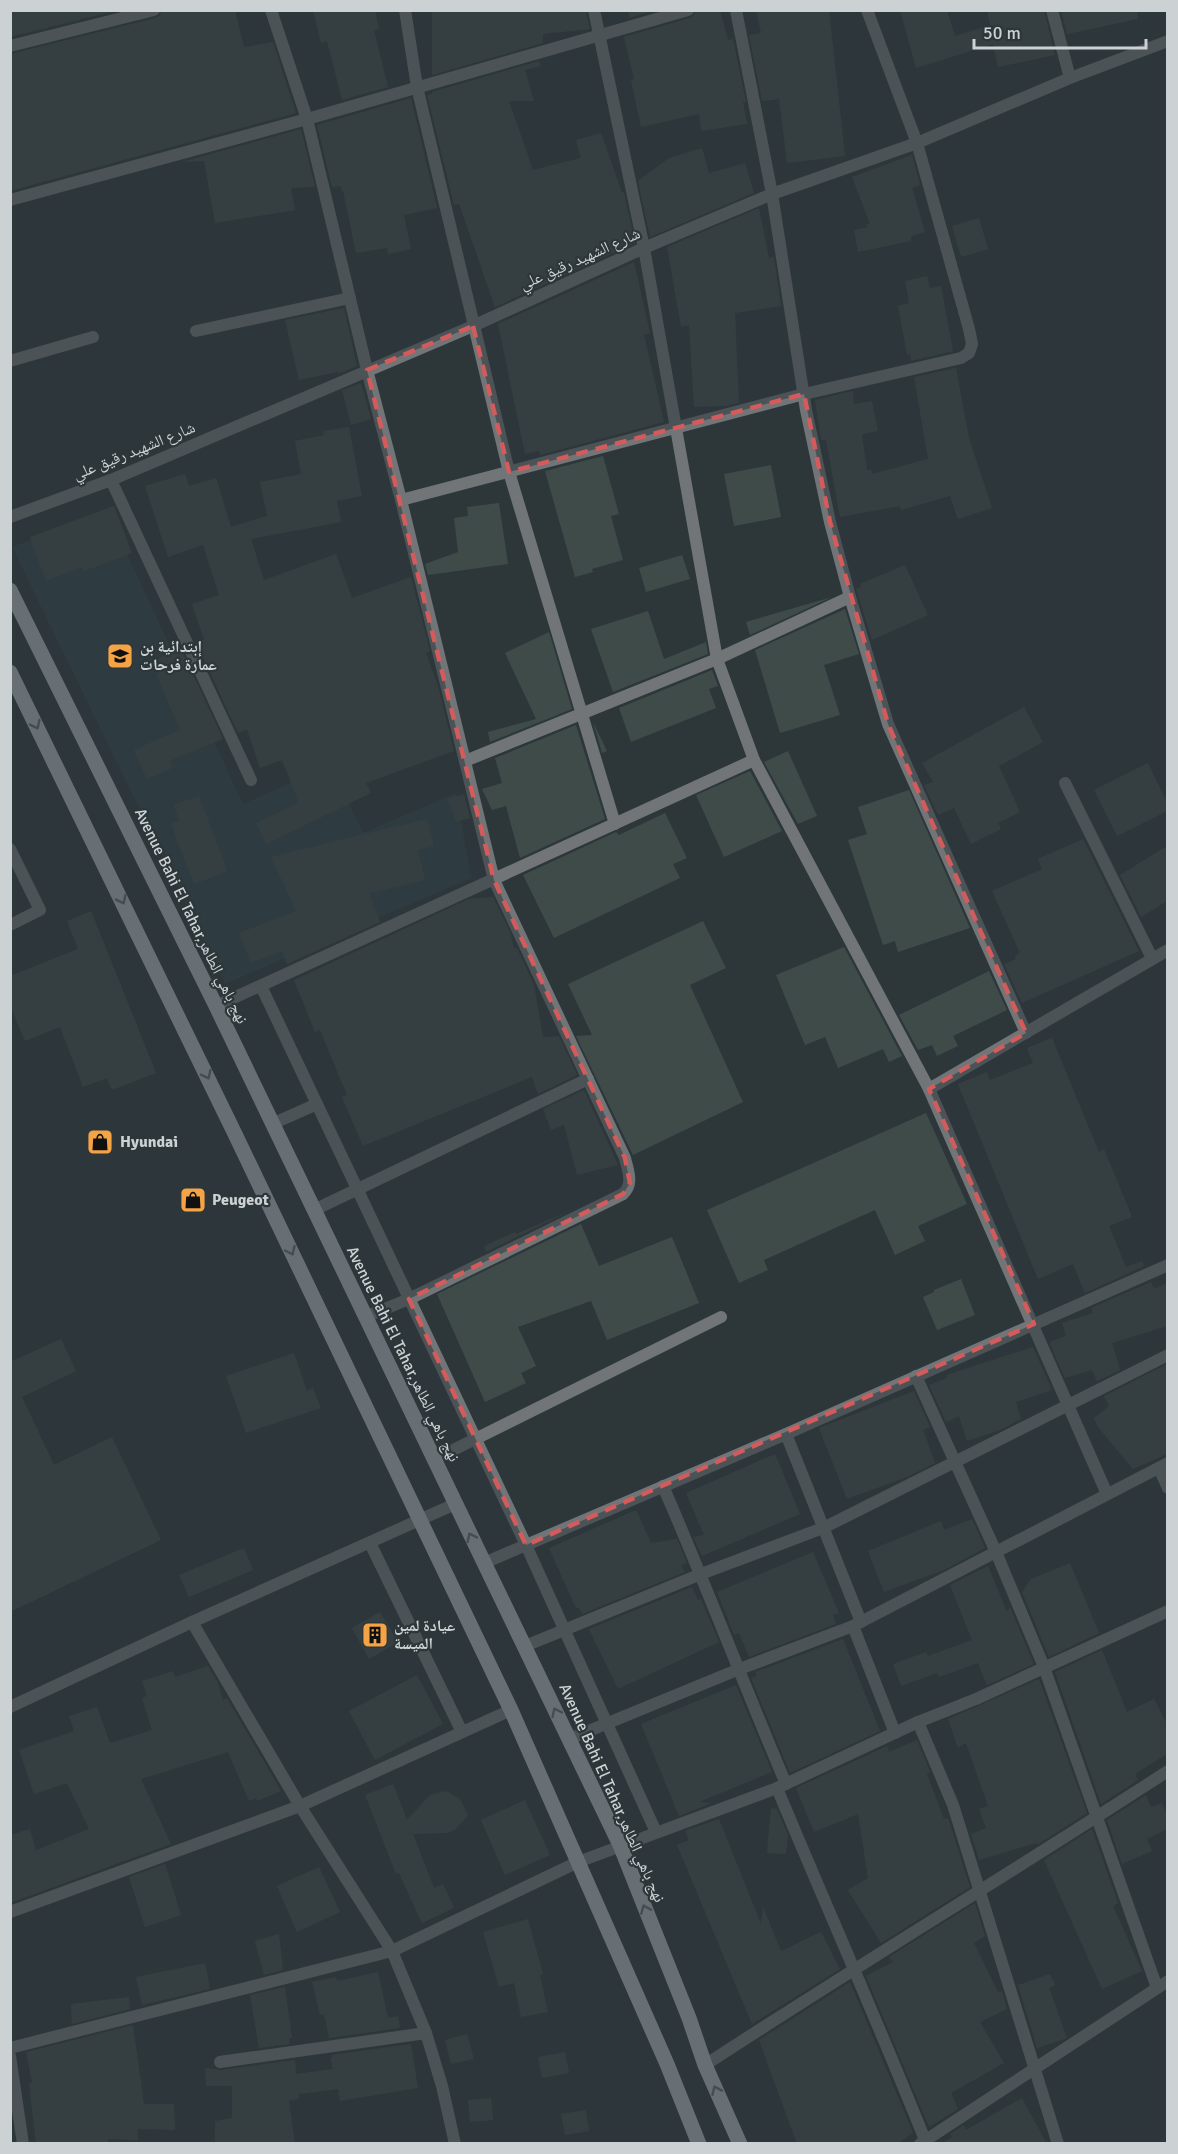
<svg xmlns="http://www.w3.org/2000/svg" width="1178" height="2154" viewBox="0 0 1178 2154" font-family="Signika,'Noto Naskh Arabic',sans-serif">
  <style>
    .built { fill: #304247 }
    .building { fill: #3f4b49 }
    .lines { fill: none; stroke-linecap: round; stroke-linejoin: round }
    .minor { stroke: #717578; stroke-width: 12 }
    .tertiary { stroke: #717578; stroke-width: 12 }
    .primary { stroke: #adb4ba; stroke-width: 15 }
    .oneway { stroke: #60696d }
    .marked { fill: none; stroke: #d35b5c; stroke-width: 4.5; stroke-dasharray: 12 8; stroke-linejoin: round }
    .labels { text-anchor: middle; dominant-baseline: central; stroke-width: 4.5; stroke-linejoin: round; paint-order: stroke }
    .street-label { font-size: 16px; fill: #ccd2d4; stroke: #2d373a }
    .poi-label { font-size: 16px; font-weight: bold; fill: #ccd2d4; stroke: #2d373a; text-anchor: start }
  </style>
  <rect width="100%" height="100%" fill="#2d373a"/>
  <!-- built -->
  <polygon class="built" points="107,511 243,804 331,765 363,833 456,793 471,878 225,984 12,547"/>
  <!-- building -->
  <g class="building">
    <polygon points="10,10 118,10 10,37"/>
    <polygon points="162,10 235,10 244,47 273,42 296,113 10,191 12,64 10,64 10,54 156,18 160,15"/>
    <polygon points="313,10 375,10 379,29 374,30 388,87 342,100 327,41 321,43"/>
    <polygon points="432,10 586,10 590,29 543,34 543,43 432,75"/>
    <polygon points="628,10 656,10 629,18"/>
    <polygon points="696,10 720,10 728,40 733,39 746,102 743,102 747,124 701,131 699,114 641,127 631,80 634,79 624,37 690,18 694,15"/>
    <polygon points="756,10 829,10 845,156 787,163 779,99 762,101 749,35 761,33"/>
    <polygon points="900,10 947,10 955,36 990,25 987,10 1044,10 1055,55 998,67 993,44 916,68"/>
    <polygon points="1061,10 1137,10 1138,19 1067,34"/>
    <polygon points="539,61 541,66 525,70 534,101 509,101 533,170 581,158 576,140 601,133 622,193 624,192 635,243 495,307 459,204 454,205 427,95 432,94 432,92"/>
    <polygon points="411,98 437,208 404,215 411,249 388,254 387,248 356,253 343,191 342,191 341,186 332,187 317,125"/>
    <polygon points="301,129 315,187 291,188 295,210 215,223 204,161 182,162"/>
    <polygon points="702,148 709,173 745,163 754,193 650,237 638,181 669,158"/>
    <polygon points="912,155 920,185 912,188 925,232 911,236 911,241 858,252 854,230 868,227 867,224 870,224 852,177"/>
    <polygon points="759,208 769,258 774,257 781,306 735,313 739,403 725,406 694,407 689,325 681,327 667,247"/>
    <polygon points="979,218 988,249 961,257 952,226"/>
    <polygon points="634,262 650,333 644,335 664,422 540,455 539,451 525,454 498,324"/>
    <polygon points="927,276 930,288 941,286 953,351 911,361 910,354 907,355 898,306 909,303 905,281"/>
    <polygon points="344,308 357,366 338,374 338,372 299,380 285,320"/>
    <polygon points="956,368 969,438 992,508 958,519 950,496 901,510 900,506 840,517 826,440 821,440 815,400 853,391 854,404 872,401 878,431 862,434 867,470 871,470 872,474 928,459 914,377"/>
    <polygon points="361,383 371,419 351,425 342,390"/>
    <polygon points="349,427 362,496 337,501 341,522 251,539 264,580 336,554 352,598 411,577 430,651 426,653 438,686 454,751 366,783 371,793 266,844 256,823 299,803 282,760 260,768 247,729 238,733 196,642 204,639 192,604 219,595 203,545 168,557 145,486 185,474 189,486 216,478 231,527 267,516 260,482 301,474 295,441 324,435 323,431"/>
    <polygon points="603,456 619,514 611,516 623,560 592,569 593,572 575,577 545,471"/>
    <polygon points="771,465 781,517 734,526 724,474"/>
    <polygon points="499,503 508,564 428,575 425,564 458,552 454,518 468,516 467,507"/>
    <polygon points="114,506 132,553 84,571 82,567 46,581 30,537"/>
    <polygon points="682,555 690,579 646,592 639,568"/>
    <polygon points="905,565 928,615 872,640 856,589 861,587 860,584"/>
    <polygon points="832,597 750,635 746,622"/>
    <polygon points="845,609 859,654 824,665 840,715 780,733 755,650"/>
    <polygon points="648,611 664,659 706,642 708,654 613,692 591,629"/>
    <polygon points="549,632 572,709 490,742 488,732 536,719 505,653"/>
    <polygon points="181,649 223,739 169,761 172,768 147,779 134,750 180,730 151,661"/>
    <polygon points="712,670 718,686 709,689 716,708 631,742 619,708"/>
    <polygon points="1024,707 1043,742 999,766 1020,812 998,823 1001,829 971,844 954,808 938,815 924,785 933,782 922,763"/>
    <polygon points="593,722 607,751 602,753"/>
    <polygon points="576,725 605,819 520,858 506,806 492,810 482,789 502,783 495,758"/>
    <polygon points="788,751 817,816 798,824 764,762"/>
    <polygon points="1148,763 1167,803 1167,811 1117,836 1094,790"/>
    <polygon points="750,771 782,831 724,857 696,795"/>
    <polygon points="909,790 970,928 898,952 895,941 883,945 848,840 867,834 858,807"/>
    <polygon points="464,794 470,818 456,822 448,799"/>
    <polygon points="199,796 227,871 194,884 171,824 179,821 174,805"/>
    <polygon points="665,813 687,858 673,864 680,878 554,938 523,875 616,832 619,835"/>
    <polygon points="427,819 434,846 418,850 425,880 369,893 380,922 287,964 282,951 251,963 239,933 296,911 271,857"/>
    <polygon points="1083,839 1139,951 1022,1003 1004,964 1016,959 1015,956 1020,953 992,891 1042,869 1038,859"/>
    <polygon points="1167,846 1167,901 1141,917 1120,875"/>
    <polygon points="493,897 510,932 514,948 517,948 534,985 543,1037 559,1036 577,1075 538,1094 532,1077 363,1146 342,1097 347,1095 320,1030 315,1032 294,980 469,899"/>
    <polygon points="91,911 156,1073 112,1090 107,1078 83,1087 60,1027 25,1041 10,1005 10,976 78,949 67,921"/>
    <polygon points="703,921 726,968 690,985 743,1102 633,1155 576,1036 592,1035 568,984"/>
    <polygon points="844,947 902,1056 889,1062 883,1049 838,1068 825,1037 805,1045 776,975"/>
    <polygon points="989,971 1007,1010 953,1036 958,1046 937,1056 932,1045 918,1050 899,1015"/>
    <polygon points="1052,1038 1099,1152 1104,1149 1132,1217 1109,1226 1126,1267 1142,1261 1144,1266 1085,1293 1073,1264 1038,1279 958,1084 987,1072 990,1080 1033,1063 1027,1048"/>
    <polygon points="584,1090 618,1165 577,1175 564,1125 551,1130 543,1109"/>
    <polygon points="926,1113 967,1204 918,1226 925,1241 895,1255 875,1210 764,1260 768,1270 739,1283 707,1210"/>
    <polygon points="574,1209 486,1252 484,1246 515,1232 516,1234"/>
    <polygon points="581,1224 599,1266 672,1237 699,1303 607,1340 591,1301 518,1327 536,1366 521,1373 526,1383 485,1402 437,1294"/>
    <polygon points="961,1279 975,1315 937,1330 923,1297 934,1292 934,1290"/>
    <polygon points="1151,1282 1154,1289 1167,1283 1167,1326 1112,1343 1120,1370 1097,1381 1092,1370 1065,1378 1049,1342 1066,1336 1062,1323 1093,1313 1091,1308"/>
    <polygon points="61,1339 76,1371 22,1397 54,1465 112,1437 161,1540 10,1612 10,1362"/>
    <polygon points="1033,1347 1052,1390 1016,1402 1021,1419 1000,1430 967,1441 959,1416 946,1422 929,1385 947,1378 946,1375"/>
    <polygon points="294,1353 307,1391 313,1388 321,1408 246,1433 226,1376"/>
    <polygon points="1167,1364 1167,1454 1133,1469 1098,1427 1094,1418 1109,1406 1104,1396"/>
    <polygon points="914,1391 930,1427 923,1430 935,1463 907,1477 847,1499 819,1428"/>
    <polygon points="775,1454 800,1514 702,1556 693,1537 704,1535 686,1493"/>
    <polygon points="636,1510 651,1543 677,1539 687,1563 681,1565 685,1572 582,1614 579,1607 576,1608 549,1548"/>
    <polygon points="972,1519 985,1548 944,1570 884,1592 868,1551 941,1521 944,1530"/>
    <polygon points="244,1548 253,1570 189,1597 179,1575"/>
    <polygon points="813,1552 839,1613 833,1615 836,1624 749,1657 739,1633 734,1635 717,1592"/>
    <polygon points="1070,1563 1099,1633 1049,1657 1022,1592 1031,1579"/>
    <polygon points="988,1566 1007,1612 1010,1607 1034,1664 987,1685 978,1663 939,1677 937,1673 901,1686 893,1664 926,1652 928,1656 972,1640 950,1585"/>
    <polygon points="692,1587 698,1600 701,1599 719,1642 618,1689 589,1629"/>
    <polygon points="380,1612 398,1642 369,1659 352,1628"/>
    <polygon points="843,1639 880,1731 790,1773 751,1678 757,1676 755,1672"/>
    <polygon points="1102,1650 1127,1712 1154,1699 1167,1724 1167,1754 1135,1774 1138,1780 1101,1804 1055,1672"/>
    <polygon points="208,1666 217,1681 223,1700 227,1698 281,1791 257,1801 256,1798 249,1801 228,1752 141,1779 171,1844 10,1903 10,1835 30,1829 36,1850 89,1829 67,1783 34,1794 19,1750 74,1731 69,1716 97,1707 110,1743 152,1730 142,1698 147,1696 142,1681 173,1671 175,1677"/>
    <polygon points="417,1675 443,1724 375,1760 349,1711"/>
    <polygon points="1039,1679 1087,1813 1037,1845 1036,1843 979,1860 971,1834 986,1828 979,1809 988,1806 966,1743 958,1748 948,1719"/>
    <polygon points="736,1685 772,1772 699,1802 712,1803 679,1816 641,1724"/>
    <polygon points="917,1740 930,1772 927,1774 944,1819 948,1818 970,1887 881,1943 848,1890 868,1878 858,1814 814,1832 796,1788 887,1746 889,1752"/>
    <polygon points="393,1784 407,1820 430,1795 446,1791 460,1799 468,1815 456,1829 448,1833 413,1834 434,1888 443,1884 454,1908 422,1923 399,1873 396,1874 365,1795"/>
    <polygon points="1146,1795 1151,1807 1162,1803 1167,1815 1167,1829 1147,1839 1152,1851 1122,1864 1107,1820"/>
    <polygon points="525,1800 550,1855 505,1875 481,1820"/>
    <polygon points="771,1808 777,1809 788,1835 786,1854 767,1853"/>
    <polygon points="719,1819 761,1924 763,1907 781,1951 821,1932 840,1969 752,2024 677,1845 689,1840 685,1831"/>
    <polygon points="1092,1829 1118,1903 1113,1906 1142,1971 1102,1989 1044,1860"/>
    <polygon points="165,1864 181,1915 145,1927 129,1877"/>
    <polygon points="319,1867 340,1912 297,1932 277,1886"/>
    <polygon points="975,1903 985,1936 974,1943 998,1992 1002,1991 1007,2009 980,2022 1004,2063 951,2093 958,2109 929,2127 866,1976 893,1962 889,1957"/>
    <polygon points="528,1919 543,1974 540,1975 548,2012 521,2017 514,1983 499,1987 483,1932"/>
    <polygon points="279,1934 283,1970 264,1975 255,1941"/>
    <polygon points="205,1963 210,1989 142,2005 136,1977"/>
    <polygon points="378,1972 388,2018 398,2016 400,2028 329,2038 324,2014 320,2015 312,1982 336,1977 337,1981"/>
    <polygon points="1050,1974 1055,1985 1049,1988 1067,2038 1037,2048 1018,1985"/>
    <polygon points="850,1982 913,2133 897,2144 797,2144 759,2040"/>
    <polygon points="285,1987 292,2038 289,2038 290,2044 259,2048 250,1995"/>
    <polygon points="129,1997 130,2009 72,2024 71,2004"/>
    <polygon points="133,2025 144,2104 174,2104 175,2130 138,2129 138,2140 108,2139 109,2144 36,2144 29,2083 32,2083 26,2052"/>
    <polygon points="467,2034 474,2059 451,2064 445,2040"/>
    <polygon points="411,2044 418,2088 340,2101 338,2089 299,2094 299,2099 289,2101 295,2144 215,2144 215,2121 232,2118 232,2086 206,2086 205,2068 221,2070 295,2060 296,2074 333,2069 330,2058 332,2058 331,2055"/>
    <polygon points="565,2052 569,2073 542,2078 538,2057"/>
    <polygon points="491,2098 493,2120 470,2122 468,2100"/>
    <polygon points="1022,2098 1047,2144 941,2144 952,2137 950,2134 964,2125 966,2130"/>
    <polygon points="586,2110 589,2131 565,2135 561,2114"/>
  </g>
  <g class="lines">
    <!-- minor -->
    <g class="minor">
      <path d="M271 10 307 119 367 370 401 500 494 880 625 1158C628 1171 634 1184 623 1194L409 1299 365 1317"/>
      <polyline points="405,10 417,87 509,472 615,824"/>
      <polyline points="594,10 644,248 717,659 754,760 929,1089 1107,1494"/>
      <polyline points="736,10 772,194 806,410 830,522 850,597 888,724 1026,1033"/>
      <polyline points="1052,10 1070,78"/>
      <polyline points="10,46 154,10"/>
      <polyline points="10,200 307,119 688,10"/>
      <polyline points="196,331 350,298"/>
      <polyline points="10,361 93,337"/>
      <polyline points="111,480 251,780"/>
      <polyline points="401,500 804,394 961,358 969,353 972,344 969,329 917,143 867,10"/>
      <polyline points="465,761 717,659 850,597"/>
      <polyline points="1065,783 1152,958"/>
      <polyline points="10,849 40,910 10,925"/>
      <polyline points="261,986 526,1545 656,1832"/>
      <polyline points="216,1006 754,760"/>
      <polyline points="929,1089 1168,950"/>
      <polyline points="272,1124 317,1104"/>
      <polyline points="314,1210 588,1079"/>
      <polyline points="916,1376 996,1552 1044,1667 1157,1988"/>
      <polyline points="786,1434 861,1622"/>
      <polyline points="433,1460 721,1317"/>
      <polyline points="1159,1468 1168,1488"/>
      <path d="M663 1486C706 1585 744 1685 786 1784"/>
      <polyline points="370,1543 462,1732"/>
      <polyline points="484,1563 786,1434 1168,1265"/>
      <polyline points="192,1622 300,1806 392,1951 426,2033 442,2086 455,2144"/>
      <polyline points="853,1626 895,1733"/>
      <polyline points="525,1646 701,1574 823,1528 1168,1355"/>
      <polyline points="10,1707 192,1622 455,1504"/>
      <polyline points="918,1722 953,1805 1058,2144"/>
      <polyline points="569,1739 737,1670 853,1626 1168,1463"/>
      <path d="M777 1788C826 1906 878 2022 925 2140"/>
      <polyline points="10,1912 300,1806 511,1710"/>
      <polyline points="10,2048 392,1951 578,1862 777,1788 918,1722 976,1699 1168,1611"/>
      <polyline points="10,2056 23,2144"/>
      <polyline points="220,2062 426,2033"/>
      <path d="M705 2065C858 1965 1014 1871 1168 1771"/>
      <polyline points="920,2144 1168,1981"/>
    </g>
    <!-- tertiary -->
    <polyline class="tertiary" points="10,517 111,480 473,326 644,248 772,194 917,143 1070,78 1168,41"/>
    <!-- primary -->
    <g class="primary">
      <polyline points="10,590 216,1006 620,1845 689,2018 705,2065 740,2144"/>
      <polyline points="10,672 235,1134 511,1710 667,2064 699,2144"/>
    </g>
  </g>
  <!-- one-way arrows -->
  <defs><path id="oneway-chevron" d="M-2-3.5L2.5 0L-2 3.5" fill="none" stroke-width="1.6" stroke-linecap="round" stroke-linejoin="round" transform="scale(1.5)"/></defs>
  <g class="oneway">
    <use href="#oneway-chevron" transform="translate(36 725) rotate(64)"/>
    <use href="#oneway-chevron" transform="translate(122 900) rotate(64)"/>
    <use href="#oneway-chevron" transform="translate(207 1075) rotate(64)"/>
    <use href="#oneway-chevron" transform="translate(291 1251) rotate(65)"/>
    <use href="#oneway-chevron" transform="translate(471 1537) rotate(-116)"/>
    <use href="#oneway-chevron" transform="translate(556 1712) rotate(-115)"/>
    <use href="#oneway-chevron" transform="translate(645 1909) rotate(-112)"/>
    <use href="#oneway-chevron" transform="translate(716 2090) rotate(-114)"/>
  </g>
  <!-- marked area -->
  <path d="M0 0H1178V2154H0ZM473 326 509 472 804 394 830 522 888 724 1026 1033 929 1089 1034 1324 526 1545 409 1299 623 1194 630 1183 625 1158 494 880 367 370Z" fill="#2d373a" fill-opacity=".55" fill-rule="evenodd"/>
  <path class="marked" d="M473 326 509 472 804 394 830 522 888 724 1026 1033 929 1089 1034 1324 526 1545 409 1299 623 1194 630 1183 625 1158 494 880 367 370Z"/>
  <!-- icons -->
  <defs>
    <symbol id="school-square" viewBox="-11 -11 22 22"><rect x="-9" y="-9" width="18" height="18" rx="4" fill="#f4a345" stroke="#2d373a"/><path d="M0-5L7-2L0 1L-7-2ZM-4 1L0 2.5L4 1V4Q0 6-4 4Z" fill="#111"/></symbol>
    <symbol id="shop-square" viewBox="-11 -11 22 22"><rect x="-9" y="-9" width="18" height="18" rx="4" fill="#f4a345" stroke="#2d373a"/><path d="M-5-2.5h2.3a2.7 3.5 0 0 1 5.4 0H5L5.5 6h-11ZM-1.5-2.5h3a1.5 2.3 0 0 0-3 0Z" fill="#111"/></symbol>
    <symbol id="building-square" viewBox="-11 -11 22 22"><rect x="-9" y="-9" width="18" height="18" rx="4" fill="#f4a345" stroke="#2d373a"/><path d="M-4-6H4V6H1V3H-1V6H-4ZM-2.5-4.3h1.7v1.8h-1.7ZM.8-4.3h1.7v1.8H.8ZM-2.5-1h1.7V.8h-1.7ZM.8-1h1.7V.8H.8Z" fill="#111"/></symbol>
  </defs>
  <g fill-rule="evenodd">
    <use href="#school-square" x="105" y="641" width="30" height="30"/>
    <use href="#shop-square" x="85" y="1127" width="30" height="30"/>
    <use href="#shop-square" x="178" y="1185" width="30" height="30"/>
    <use href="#building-square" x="360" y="1620" width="30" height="30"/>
  </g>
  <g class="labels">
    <!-- street labels -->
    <g class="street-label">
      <text transform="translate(580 259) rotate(-24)">شارع الشهيد رقيق علي</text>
      <text transform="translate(134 451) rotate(-22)">شارع الشهيد رقيق علي</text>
      <text transform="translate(191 916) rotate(64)">Avenue Bahi El Tahar,نهج باهي الطاهر</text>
      <text transform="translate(403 1354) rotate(64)">Avenue Bahi El Tahar,نهج باهي الطاهر</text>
      <text transform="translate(612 1793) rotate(66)">Avenue Bahi El Tahar,نهج باهي الطاهر</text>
    </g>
    <!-- poi labels -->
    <g class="poi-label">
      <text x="140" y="647">إبتدائية بن<tspan x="140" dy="18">عمارة فرحات</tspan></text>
      <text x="120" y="1142">Hyundai</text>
      <text x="212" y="1200">Peugeot</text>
      <text x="394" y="1626">عيادة لمين<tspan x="394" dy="18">الميسة</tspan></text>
    </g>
  </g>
  <!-- border -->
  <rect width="1178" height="2154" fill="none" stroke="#ccd2d4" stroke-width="24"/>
  <!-- scale -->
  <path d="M974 39v9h172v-9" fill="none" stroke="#ccd2d4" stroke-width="3"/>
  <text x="983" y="39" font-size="18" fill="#ccd2d4" stroke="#2d373a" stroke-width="4.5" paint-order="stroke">50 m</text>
</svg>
